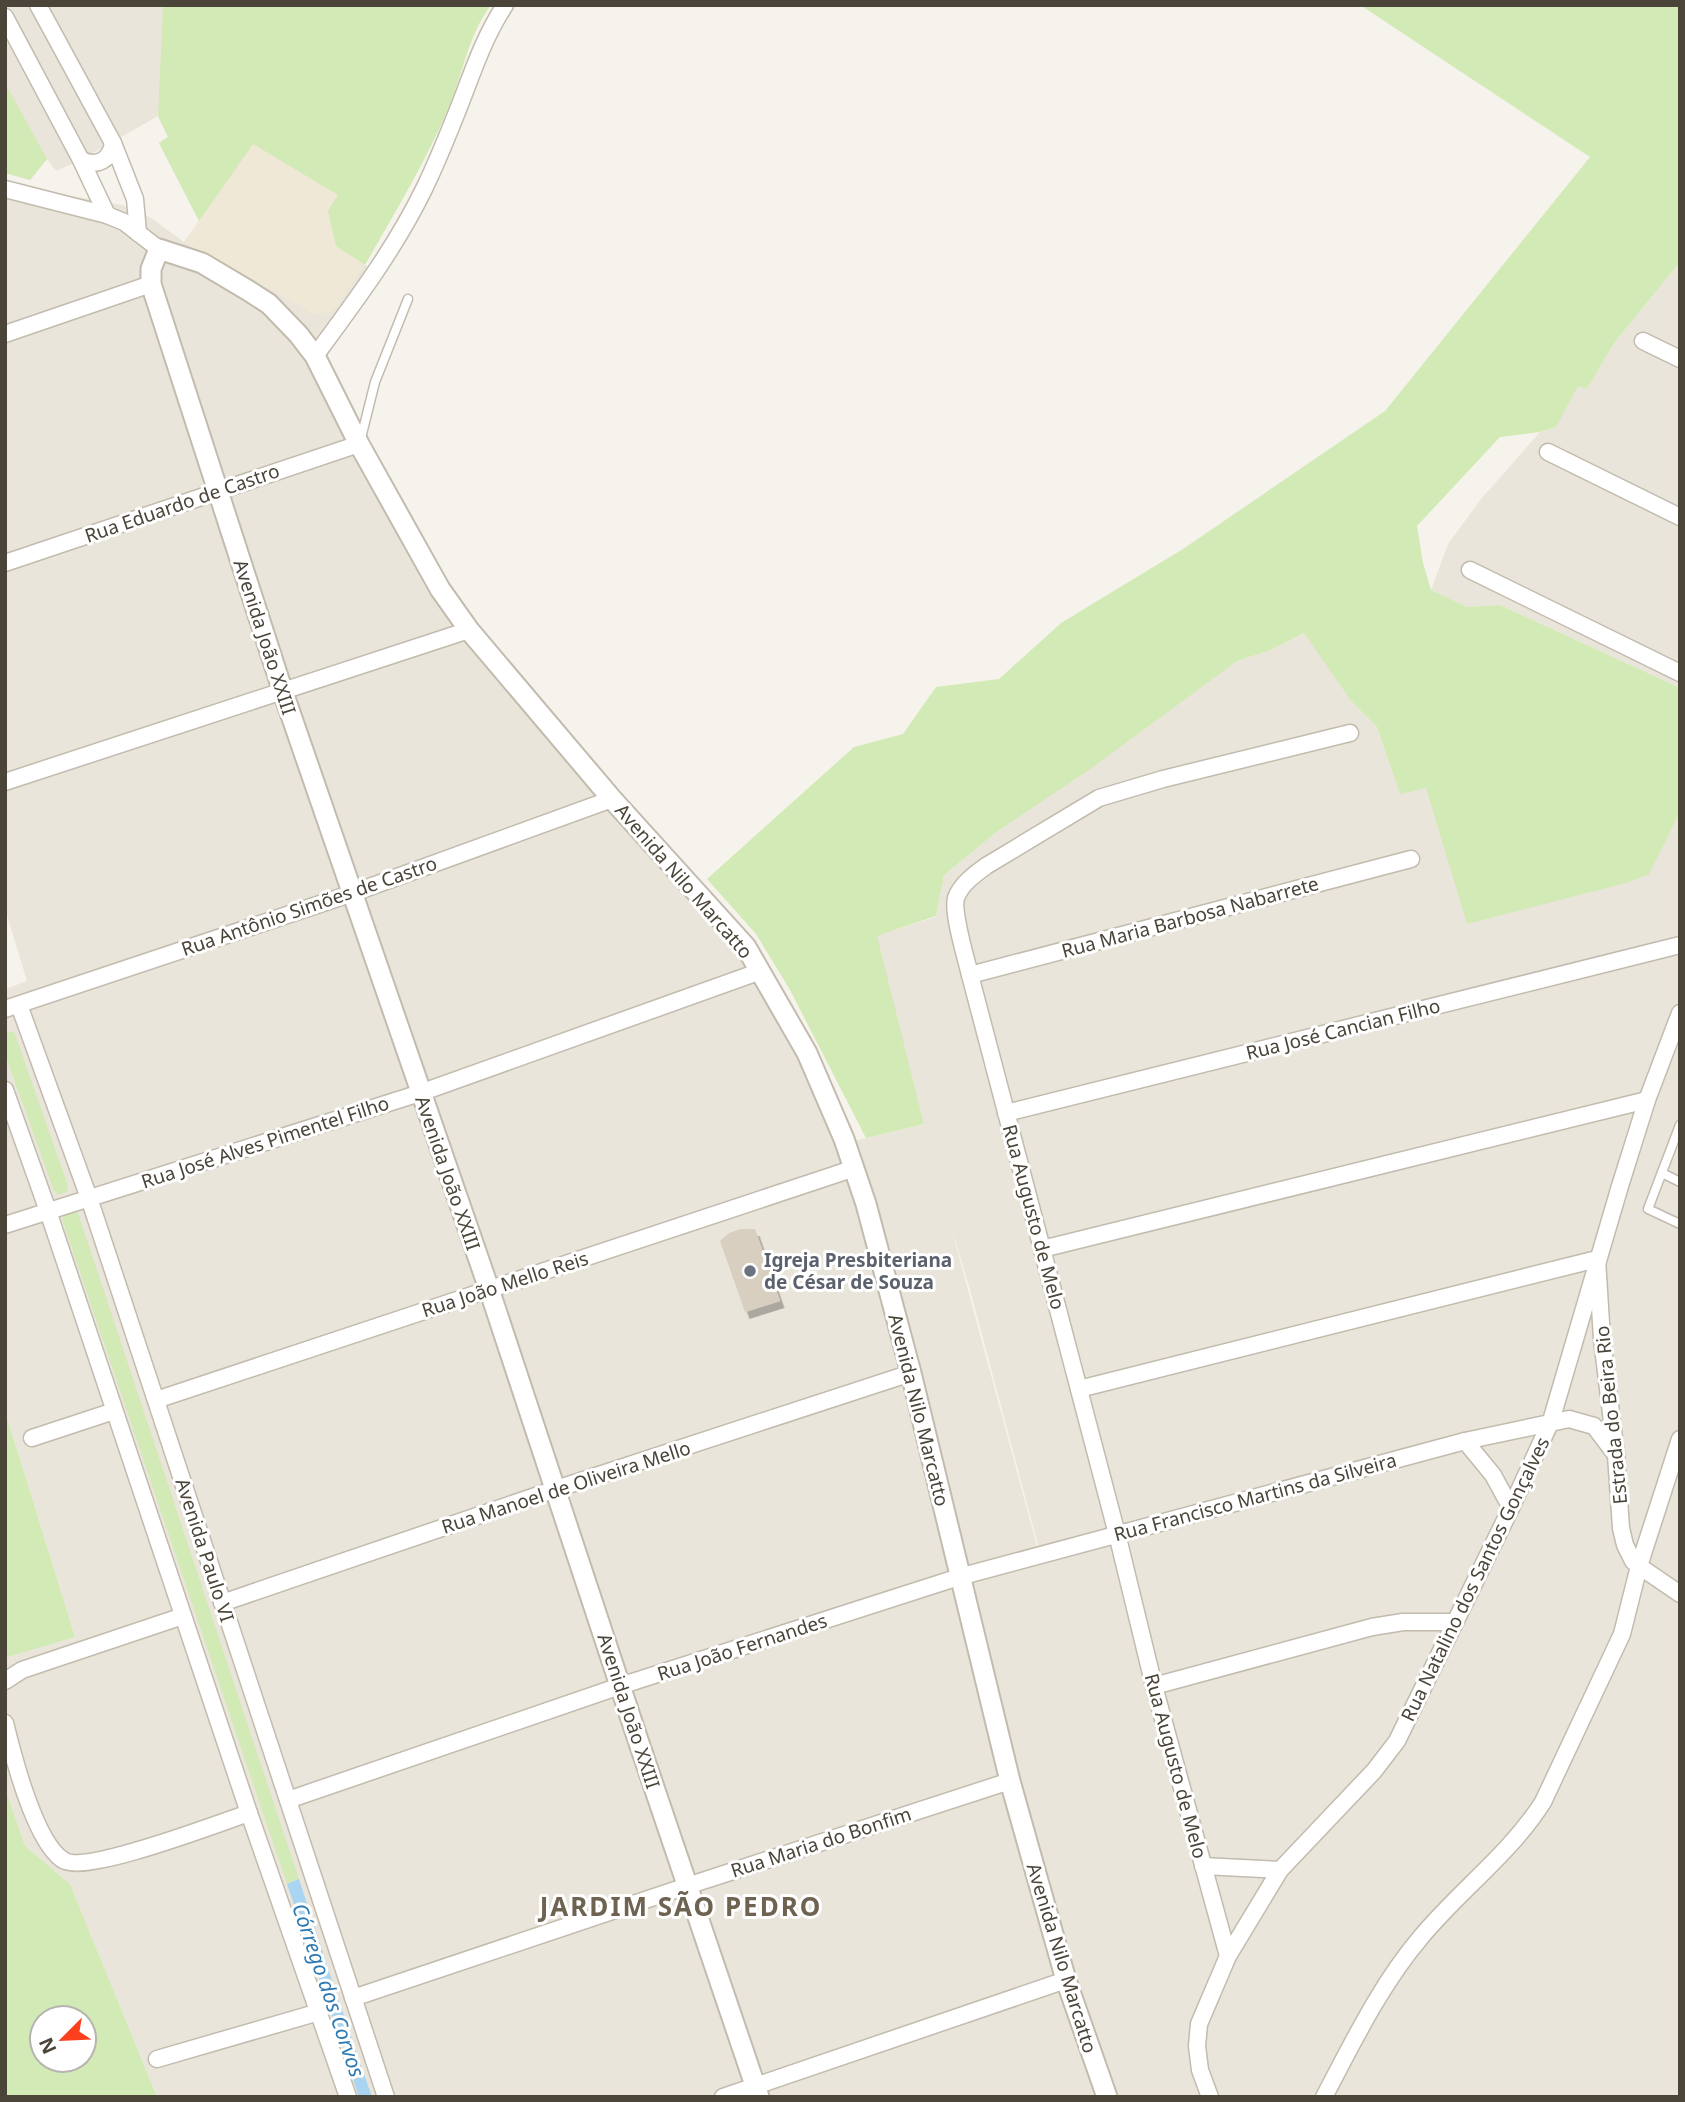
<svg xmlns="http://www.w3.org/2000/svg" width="1685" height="2102" viewBox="0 0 1685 2102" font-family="'Noto Sans',sans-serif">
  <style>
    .residential { fill: #eae5da; fill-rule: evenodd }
    .education { fill: #efe8d6 }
    .green { fill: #d2eab5; fill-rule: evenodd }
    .water { fill: #a9d4f2 }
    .building { fill: #d8cfc1; filter: url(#shadow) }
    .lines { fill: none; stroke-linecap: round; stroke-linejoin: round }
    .service-casing { stroke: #c2bbae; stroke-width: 11 }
    .minor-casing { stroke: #c2bbae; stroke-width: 19 }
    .tertiary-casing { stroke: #c2bbae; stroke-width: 23 }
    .service { stroke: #fff; stroke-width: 8 }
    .minor { stroke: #fff; stroke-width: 16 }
    .tertiary { stroke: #fff; stroke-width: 19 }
    .worship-dot { fill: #6b7280; stroke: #fff; stroke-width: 2.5 }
    .labels { text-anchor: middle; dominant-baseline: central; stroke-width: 6; stroke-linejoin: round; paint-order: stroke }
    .street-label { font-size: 19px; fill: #4b4439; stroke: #fff }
    .worship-label { font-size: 19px; font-weight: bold; fill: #5b616d; stroke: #fff; text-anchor: start }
    .water-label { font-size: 21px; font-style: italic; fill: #2e7ab2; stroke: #fff }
    .district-label { font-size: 26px; font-weight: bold; letter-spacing: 2px; fill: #6e6250; stroke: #fff }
  </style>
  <defs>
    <filter id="shadow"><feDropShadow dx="4.5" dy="7" stdDeviation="0" flood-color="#0004"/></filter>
  </defs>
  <rect width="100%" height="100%" fill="#f6f3ec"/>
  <!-- residential -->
  <g class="residential">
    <path d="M5 5H343L336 246 376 272 315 356 440 589 746 947 850 1142 924 1124 876 936 936 917 944 875 998 831 1237 661 1271 650 1305 633 1351 701 1377 727 1400 793 1426 787 1648 874 1680 812V2097H157L70 1884 25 1846 5 1788V1658L75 1637 5 1411V989L27 981 5 909V184L122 205 151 218 184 242 199 221 159 143 168 137 158 116 81 160 56 171 47 159 30 180 5 173ZM950 1223 969 1286 1042 1560 1041 1561Z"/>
    <polygon points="1680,262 1680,688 1500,605 1467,607 1431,590 1448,544 1481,499 1540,432 1556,427 1578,385 1587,389 1614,343"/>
  </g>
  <!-- education -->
  <polygon class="education" points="253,144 339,195 336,246 365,265 334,311 316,315 184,242"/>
  <!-- green -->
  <g class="green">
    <path d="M163 5H491C468 35 463 75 448 109 425 163 394 214 365 265L336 246 328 211 338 195 253 144 199 221 159 143 168 137 158 116Z"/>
    <polygon points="1360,5 1680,5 1680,262 1614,343 1587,389 1578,386 1556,427 1540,432 1500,437 1417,526 1423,563 1431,590 1467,607 1500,605 1680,688 1680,812 1649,874 1626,883 1467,924 1426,788 1400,794 1377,727 1351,701 1304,633 1271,650 1237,661 1093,767 998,831 944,875 936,916 877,936 924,1124 866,1138 790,990 756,934 707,879 854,747 903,734 936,687 999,679 1061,623 1183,549 1385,411 1590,157"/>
    <polygon points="5,83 47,159 30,180 5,173"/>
    <polygon points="11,1031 15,1034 68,1186 67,1192 58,1195 54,1191 5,1054 5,1033"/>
    <polygon points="74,1211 78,1213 299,1879 287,1884 62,1219 64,1215"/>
    <polygon points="5,1411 75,1637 5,1658"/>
    <path d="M5 1788 25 1846 70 1884 157 2097H5ZM42 2018H84V2060H42Z"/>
  </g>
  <!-- water -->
  <g class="water">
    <polygon points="299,1879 339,2002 329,2007 287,1884"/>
    <polygon points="340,2004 372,2097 359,2097 330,2009"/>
  </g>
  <!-- building -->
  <polygon class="building" points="741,1229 755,1229 780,1301 745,1312 720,1241 729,1233"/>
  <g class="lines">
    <defs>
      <g id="service">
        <polyline points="361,438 375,382 408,299"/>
        <polyline points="1680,1125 1648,1209 1680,1224"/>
        <polyline points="1662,1173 1680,1182"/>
      </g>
      <g id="minor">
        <polyline points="38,5 113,143 135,199 138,233"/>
        <polyline points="5,17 81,160 107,215"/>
        <path d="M81 160C97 167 110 161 113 143"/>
        <polyline points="5,189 107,215 124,222 159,249"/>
        <polyline points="5,334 151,284"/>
        <polyline points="1643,341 1680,359"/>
        <path d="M315 356C354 303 394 250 423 191 435 167 445 142 455 117 471 78 481 42 505 5"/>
        <polyline points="1548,452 1680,517"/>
        <polyline points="5,563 359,444"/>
        <polyline points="1470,570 1680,673"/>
        <polyline points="5,782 469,630"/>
        <polyline points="970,975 1411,859"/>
        <polyline points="19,1005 89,1198 386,2097"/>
        <polyline points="5,1009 353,893 612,799"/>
        <polyline points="5,1090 48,1211 249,1813 348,2097"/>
        <polyline points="1006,1113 1680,945"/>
        <polyline points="5,1225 420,1093 761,971"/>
        <polyline points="1042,1249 1647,1100"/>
        <polyline points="1079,1389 1597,1259 1602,1339 1616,1455 1621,1528 1625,1545 1633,1561 1639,1566 1680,1594"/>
        <polyline points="156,1400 855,1168"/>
        <polyline points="32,1438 114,1411"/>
        <polyline points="1465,1441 1493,1475 1511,1508"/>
        <polyline points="222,1603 556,1489 911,1373"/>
        <polyline points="5,1681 22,1670 183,1616"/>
        <polyline points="1154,1686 1372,1627 1403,1622 1454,1622"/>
        <path d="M5 1723C13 1756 35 1842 63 1860 85 1875 219 1823 249 1813"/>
        <polyline points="288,1800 620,1686 959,1577 1465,1441 1569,1419 1594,1426 1616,1455"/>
        <polyline points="1203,1866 1280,1870"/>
        <path d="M1228 1956 1154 1686 1117 1534 970 975C966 958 952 913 956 898 961 884 975 874 986 866L1099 798 1163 779 1350 733"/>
        <polyline points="353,1998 687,1886 1010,1781"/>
        <polyline points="157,2059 319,2012"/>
        <polyline points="723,2097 1066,1980"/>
        <polyline points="1210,2097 1200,2070 1197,2046 1199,2024 1228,1956 1280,1870 1374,1771 1397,1741 1511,1508 1551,1421 1620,1186 1647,1100 1680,1013"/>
        <path d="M1324 2097C1353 2042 1381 1984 1421 1937 1460 1890 1510 1854 1543 1802L1622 1634 1639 1566 1680 1439"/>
      </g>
      <polyline id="tertiary" points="759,2097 637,1737 489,1289 283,692 151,284 151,269 159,249 202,263 249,291 269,304 298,334 315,356 359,444 440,589 469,630 612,799 746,947 807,1053 844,1139 866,1204 911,1373 1010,1781 1066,1980 1107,2097"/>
    </defs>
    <!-- service casing -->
    <use href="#service" class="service-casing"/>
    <!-- minor casing -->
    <use href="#minor" class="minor-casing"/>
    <!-- tertiary casing -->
    <use href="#tertiary" class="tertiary-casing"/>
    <!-- service -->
    <use href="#service" class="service"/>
    <!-- minor -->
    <use href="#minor" class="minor"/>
    <!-- tertiary -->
    <use href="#tertiary" class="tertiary"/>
  </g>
  <!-- markers -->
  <circle class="worship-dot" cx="750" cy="1271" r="7"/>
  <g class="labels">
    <!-- street labels -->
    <g class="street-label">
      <text transform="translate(182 503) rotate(-19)">Rua Eduardo de Castro</text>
      <text transform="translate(265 637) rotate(72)">Avenida João XXIII</text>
      <text transform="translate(684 881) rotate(49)">Avenida Nilo Marcatto</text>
      <text transform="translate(309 906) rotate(-19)">Rua Antônio Simões de Castro</text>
      <text transform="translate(1190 917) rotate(-15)">Rua Maria Barbosa Nabarrete</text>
      <text transform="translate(1343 1029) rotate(-14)">Rua José Cancian Filho</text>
      <text transform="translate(265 1142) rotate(-18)">Rua José Alves Pimentel Filho</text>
      <text transform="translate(448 1173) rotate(71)">Avenida João XXIII</text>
      <text transform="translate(1034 1217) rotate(75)">Rua Augusto de Melo</text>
      <text transform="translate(505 1284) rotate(-18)">Rua João Mello Reis</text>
      <text transform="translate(919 1410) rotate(76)">Avenida Nilo Marcatto</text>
      <text transform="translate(1611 1415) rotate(-96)">Estrada do Beira Rio</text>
      <text transform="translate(566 1487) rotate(-18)">Rua Manoel de Oliveira Mello</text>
      <text transform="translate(1255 1497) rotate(-15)">Rua Francisco Martins da Silveira</text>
      <text transform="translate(205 1550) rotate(72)">Avenida Paulo VI</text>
      <text transform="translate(1475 1579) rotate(-64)">Rua Natalino dos Santos Gonçalves</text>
      <text transform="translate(742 1647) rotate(-18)">Rua João Fernandes</text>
      <text transform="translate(629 1711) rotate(72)">Avenida João XXIII</text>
      <text transform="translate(1176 1766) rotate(75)">Rua Augusto de Melo</text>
      <text transform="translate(821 1842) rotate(-18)">Rua Maria do Bonfim</text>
      <text transform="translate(1062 1958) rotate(73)">Avenida Nilo Marcatto</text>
    </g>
    <!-- worship labels -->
    <g class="worship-label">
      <text x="764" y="1260">Igreja Presbiteriana<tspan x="764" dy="22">de César de Souza</tspan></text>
    </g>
    <!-- water labels -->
    <g class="water-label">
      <text transform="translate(329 1990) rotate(71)">Córrego dos Corvos</text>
    </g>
    <!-- district labels -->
    <g class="district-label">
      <text x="681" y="1906">JARDIM SÃO PEDRO</text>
    </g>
  </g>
  <!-- border -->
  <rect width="1685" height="2102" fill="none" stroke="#4b4439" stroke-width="14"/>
  <!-- north arrow -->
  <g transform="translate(63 2039) rotate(246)"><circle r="33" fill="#ffffff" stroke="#b7b4b0" stroke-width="2"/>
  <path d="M0-5L12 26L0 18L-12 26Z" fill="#fc3f1d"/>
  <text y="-10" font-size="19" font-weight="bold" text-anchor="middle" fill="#4b4439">N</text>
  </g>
</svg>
